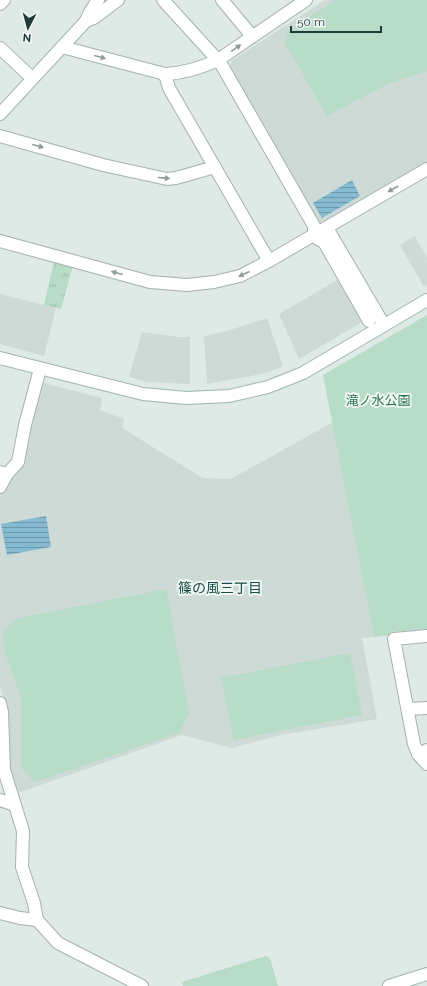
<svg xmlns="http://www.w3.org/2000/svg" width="427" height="986" viewBox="0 0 427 986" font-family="Raleway,'Noto Sans JP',sans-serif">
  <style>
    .built { fill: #cddad6 }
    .grass { fill: url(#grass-tufts) }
    .park { fill: #b7dcc7 }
    .water { fill: url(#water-rules) }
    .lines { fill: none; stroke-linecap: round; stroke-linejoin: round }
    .street-casing { stroke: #a2b2af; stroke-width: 14 }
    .secondary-casing { stroke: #9eb6b1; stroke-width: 14 }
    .street { stroke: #fff; stroke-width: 12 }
    .secondary { stroke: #fff; stroke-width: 12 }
    .oneway { fill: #909c9b }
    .labels { text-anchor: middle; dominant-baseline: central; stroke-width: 4; stroke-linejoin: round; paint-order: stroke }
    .park-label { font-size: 13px; fill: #2a7150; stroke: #eff7f4 }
    .neighbourhood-label { font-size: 14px; fill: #1c4c47; stroke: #eff7f4 }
  </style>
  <defs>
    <pattern id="grass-tufts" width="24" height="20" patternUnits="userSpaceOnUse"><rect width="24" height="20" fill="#b7dcc7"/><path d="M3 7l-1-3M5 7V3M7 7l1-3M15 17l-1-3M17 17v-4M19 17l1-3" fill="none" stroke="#9dbeac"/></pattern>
    <pattern id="water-rules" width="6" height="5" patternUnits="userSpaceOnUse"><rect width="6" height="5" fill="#86bad0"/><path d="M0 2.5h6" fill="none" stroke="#6d98aa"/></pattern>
  </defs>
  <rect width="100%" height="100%" fill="#dfeae7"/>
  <!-- built -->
  <g class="built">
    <polygon points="325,0 427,0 427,164 324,224 317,222 230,70 231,61"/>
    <polygon points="415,236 427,258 427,285 424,287 400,245"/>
    <polygon points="339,279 364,321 299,359 279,314"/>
    <polygon points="0,294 56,308 44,356 0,344"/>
    <polygon points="267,318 283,366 265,373 251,376 207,384 204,336 227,331"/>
    <polygon points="142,332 178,337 190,337 190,384 147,382 129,377"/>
    <polygon points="43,383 102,398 100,410 124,419 122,428 203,478 231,479 333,422 374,637 362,638 377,719 280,735 232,748 182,735 21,792 15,790 8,768 8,711 0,686 0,496 6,486 24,463 28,437"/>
  </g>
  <!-- grass -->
  <polygon class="grass" points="54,261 73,266 61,309 44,305"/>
  <!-- park -->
  <g class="park">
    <polygon points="336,0 427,0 427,71 390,83 327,116 285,43 287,32"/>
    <polygon points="427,315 427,629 391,632 391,635 374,637 323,375"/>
    <polygon points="166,589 189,713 179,733 35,782 22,769 22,699 4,650 3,633 15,619"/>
    <polygon points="350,653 362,715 234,740 221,678"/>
    <polygon points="266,956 270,958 278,986 183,986 182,982"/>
  </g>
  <!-- water -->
  <g class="water">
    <polygon points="352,180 360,196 322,218 313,203"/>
    <polygon points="46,516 51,547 7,555 1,524"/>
  </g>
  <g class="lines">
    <defs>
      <g id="street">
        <polyline points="163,0 214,56"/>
        <polyline points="222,0 252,36"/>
        <polyline points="0,4 4,0"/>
        <polyline points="86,21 94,18 118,0"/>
        <polyline points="86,21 90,12 98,0"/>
        <path d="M62 47 165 74C184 73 201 68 218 60L306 0"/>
        <polyline points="0,48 32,78"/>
        <polyline points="221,64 314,226 314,231"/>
        <polyline points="165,74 169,88 269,261"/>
        <polyline points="0,136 103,165 167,179 176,178 215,167"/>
        <polyline points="327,228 384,325"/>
        <polyline points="318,239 324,242 369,321"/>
        <polyline points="0,241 150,282 187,285 214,282 240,276 269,261 427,169"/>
        <polyline points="0,472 7,474 0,487"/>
        <polyline points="7,474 18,462 25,425 40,369"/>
        <polyline points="0,703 2,712 4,770 15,805 0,800"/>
        <polyline points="408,709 427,708"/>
        <polyline points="427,750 418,754 427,764"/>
        <polyline points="418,754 414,744 394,639 427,636"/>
        <polyline points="15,805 23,831 22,867 34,903 37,920 58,943 142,986"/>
        <polyline points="0,913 20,918 37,920"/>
      </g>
      <g id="secondary">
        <polyline points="0,114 86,21"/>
        <polyline points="0,358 143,394 186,398 229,396 268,387 303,373 427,300"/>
        <polyline points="389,986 427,974"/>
      </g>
    </defs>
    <!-- street casing -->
    <use href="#street" class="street-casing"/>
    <!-- secondary casing -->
    <use href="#secondary" class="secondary-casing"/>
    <!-- street -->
    <use href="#street" class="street"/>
    <!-- secondary -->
    <use href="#secondary" class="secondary"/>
  </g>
  <!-- one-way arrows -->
  <defs><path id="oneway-solid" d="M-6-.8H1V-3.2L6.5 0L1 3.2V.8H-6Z"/></defs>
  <g class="oneway">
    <use href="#oneway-solid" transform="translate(236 48) rotate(-35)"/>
    <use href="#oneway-solid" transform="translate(100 57) rotate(15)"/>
    <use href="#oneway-solid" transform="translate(38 146) rotate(15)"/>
    <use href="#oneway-solid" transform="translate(164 178) rotate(5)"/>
    <use href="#oneway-solid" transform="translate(393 189) rotate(150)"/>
    <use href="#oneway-solid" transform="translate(117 273) rotate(-165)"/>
    <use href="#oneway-solid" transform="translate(244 274) rotate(156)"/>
  </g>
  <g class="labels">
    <!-- park labels -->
    <g class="park-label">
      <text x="378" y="400">滝ノ水公園</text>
    </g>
    <!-- neighbourhood labels -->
    <g class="neighbourhood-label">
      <text x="220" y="588">篠の風三丁目</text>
    </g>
  </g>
  <!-- north arrow -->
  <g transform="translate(28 28) rotate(186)" stroke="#eff7f4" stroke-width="3" paint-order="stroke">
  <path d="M0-3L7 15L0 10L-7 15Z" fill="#203a37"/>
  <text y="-6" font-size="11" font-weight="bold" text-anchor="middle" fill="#203a37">N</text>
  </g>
  <!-- scale -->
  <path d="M291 26v6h90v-6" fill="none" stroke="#203a37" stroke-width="2"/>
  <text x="297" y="26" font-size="12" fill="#203a37" stroke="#eff7f4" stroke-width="3" paint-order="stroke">50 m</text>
</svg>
